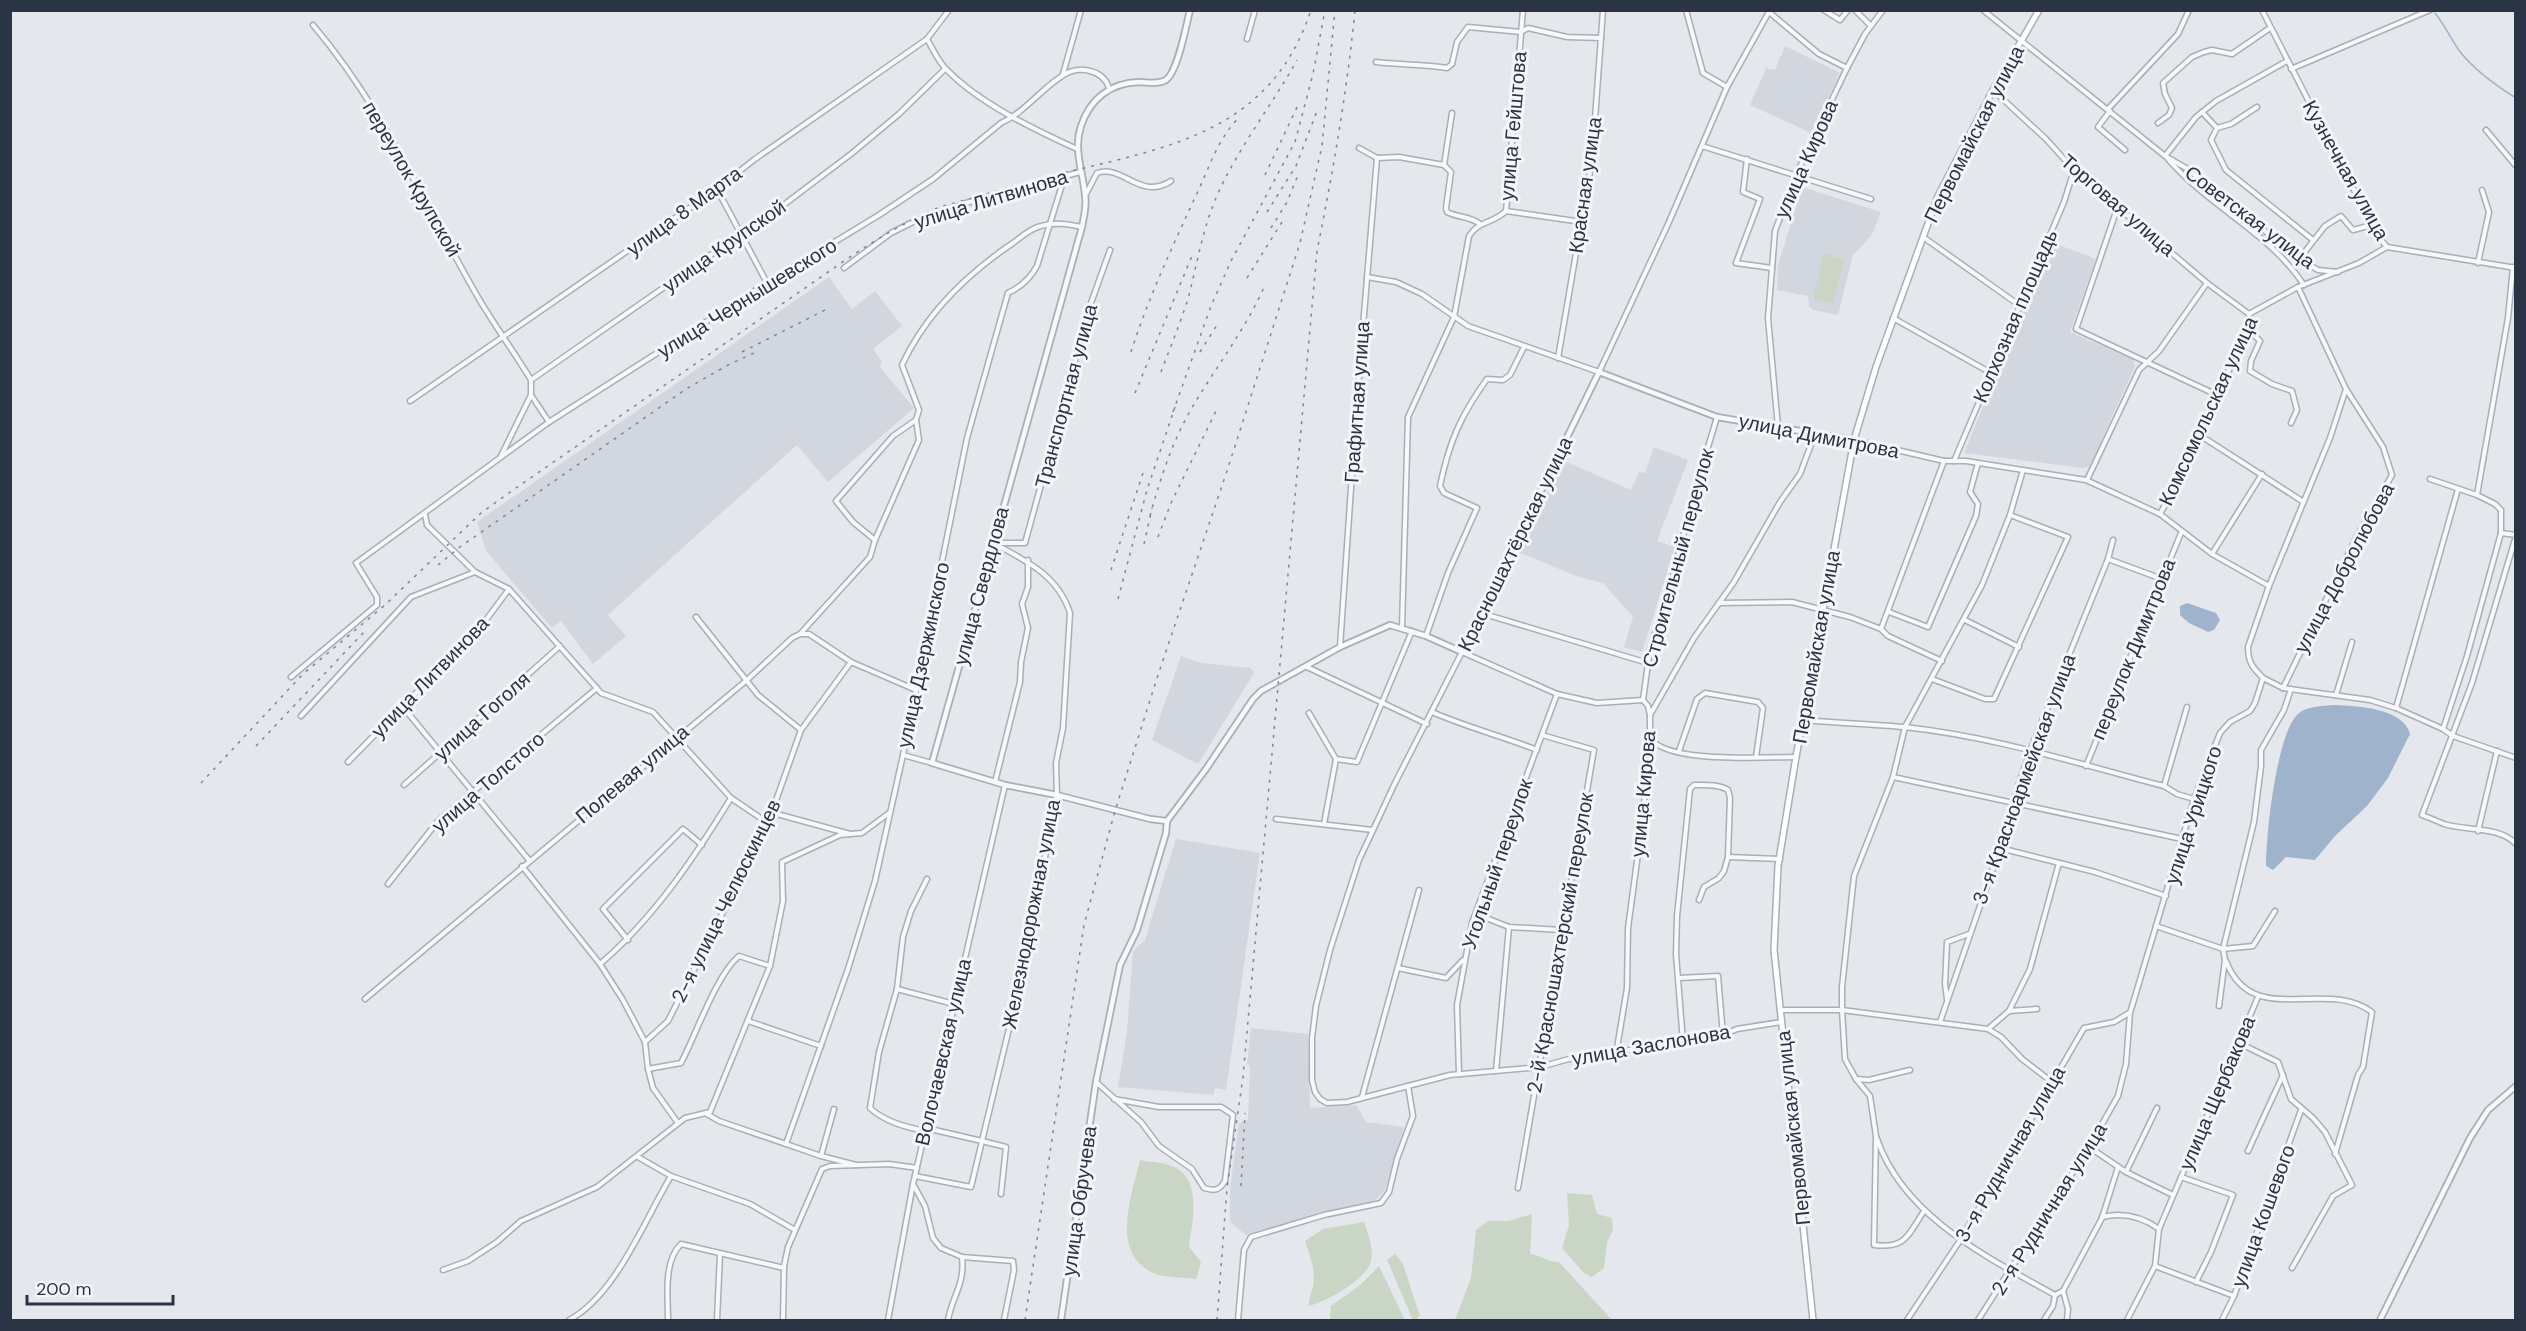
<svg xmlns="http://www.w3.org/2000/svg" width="2526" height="1331" viewBox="0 0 2526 1331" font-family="'DM Sans',sans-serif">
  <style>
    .built { fill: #d2d6de }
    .green { fill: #c9d6c5 }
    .water { fill: #9fb4cc }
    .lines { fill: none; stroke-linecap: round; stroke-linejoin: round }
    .stream { stroke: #9fb4cc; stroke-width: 1.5 }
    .minor-casing { stroke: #a9aeb7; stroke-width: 7 }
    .tertiary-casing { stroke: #a9aeb7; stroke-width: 8 }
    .secondary-casing { stroke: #a9aeb7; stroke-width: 8 }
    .minor { stroke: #f7f8fa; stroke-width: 4 }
    .tertiary { stroke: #f7f8fa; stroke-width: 4.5 }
    .secondary { stroke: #fff; stroke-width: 5 }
    .rail { stroke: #7d8696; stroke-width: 1.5; stroke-dasharray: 3 6; stroke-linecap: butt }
    .labels { text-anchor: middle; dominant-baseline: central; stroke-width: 6; stroke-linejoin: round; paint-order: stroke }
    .street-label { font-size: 20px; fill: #2b3445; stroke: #f4f6f9 }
  </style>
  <rect width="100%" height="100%" fill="#e4e7ec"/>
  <!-- built -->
  <g class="built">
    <polygon points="1785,46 1840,73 1811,133 1750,105 1766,68 1775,70"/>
    <polygon points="1802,187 1881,212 1871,236 1853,255 1838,315 1813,310 1809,306 1808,296 1777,290 1778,266"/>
    <polygon points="2051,242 2096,259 2070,332 2133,359 2135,366 2090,466 2083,468 1964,453"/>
    <polygon points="829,277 852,309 875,291 902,326 873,349 882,362 880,367 914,408 828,482 797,445 608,615 626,636 593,664 561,621 552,628 486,551 477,522"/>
    <polygon points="1654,447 1688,460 1657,541 1675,547 1642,652 1624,647 1633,617 1603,583 1576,576 1516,551 1564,461 1631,490 1639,472 1645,473"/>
    <polygon points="1181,656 1201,663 1251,668 1254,673 1198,764 1152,740"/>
    <polygon points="1176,839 1260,853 1226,1090 1215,1088 1213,1095 1118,1087 1127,1032 1133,951 1145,940"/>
    <polygon points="1251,1028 1308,1034 1310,1108 1356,1105 1366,1122 1404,1127 1385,1190 1379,1197 1371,1202 1325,1212 1246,1235 1230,1222 1230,1189 1239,1123 1248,1120 1250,1066 1247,1064"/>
  </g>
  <!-- green -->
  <g class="green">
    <polygon points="1824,254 1844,259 1833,304 1813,299"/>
    <path d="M1140 1160C1150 1162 1162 1162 1172 1166 1203 1179 1192 1221 1189 1247L1201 1262 1196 1279C1185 1277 1170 1278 1159 1275 1108 1258 1131 1198 1140 1160Z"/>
    <polygon points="1567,1193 1592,1195 1597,1214 1612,1218 1613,1230 1607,1242 1604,1268 1592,1277 1584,1273 1562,1248 1569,1225"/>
    <path d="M1532 1214 1530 1254C1541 1255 1547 1262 1559 1262L1612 1320H1455L1471 1278 1476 1230 1488 1221H1509Z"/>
    <path d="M1364 1222C1368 1234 1375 1251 1370 1264 1362 1282 1327 1301 1309 1306 1309 1298 1311 1294 1313 1286 1316 1271 1310 1255 1305 1241L1323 1229Z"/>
    <polygon points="1395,1254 1403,1264 1420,1316 1415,1320 1413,1320 1387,1260"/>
    <polygon points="1379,1266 1405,1320 1330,1320 1331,1306 1360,1285"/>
  </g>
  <!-- water -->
  <g class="water">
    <polygon points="2187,603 2216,613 2220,620 2214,630 2208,632 2189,623 2180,615 2180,606"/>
    <path d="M2334 705C2357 706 2404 708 2410 734L2388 778 2367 806 2335 836 2315 860 2286 857 2273 870 2266 866C2266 837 2276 734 2298 714 2307 706 2322 706 2334 705Z"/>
  </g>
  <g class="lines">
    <!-- stream -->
    <path class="stream" d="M2435 13C2444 24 2450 37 2458 49 2472 68 2495 85 2516 98"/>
    <defs>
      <g id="minor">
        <polyline points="1686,10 1703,73 1727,87"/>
        <polyline points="1824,10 1840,20 1848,10"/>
        <polyline points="1855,10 1871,26"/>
        <polyline points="1983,10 2165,156 2186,168 2304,262 2318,270 2338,272"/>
        <polyline points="2262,10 2377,235 2387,247 2516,268"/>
        <polyline points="1769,12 1819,54 1847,68"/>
        <path d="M313 25C383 107 425 206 479 299 495 326 514 352 531 380L742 233 749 231 851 154 899 114 945 69"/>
        <path d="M927 39C933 49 938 62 947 70 979 103 1035 130 1077 149"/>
        <polyline points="1247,39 1255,10"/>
        <path d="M1376 62C1400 65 1424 64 1447 68L1452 64 1457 42 1468 27 1521 32 1528 28 1567 37 1601 38"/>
        <polyline points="2291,69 2430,10"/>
        <polyline points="1063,74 1081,10"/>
        <polyline points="1993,90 2046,139 2074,170 2207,283 2249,314"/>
        <polyline points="2108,109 2178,34 2189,10"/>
        <polyline points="2110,111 2098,127 2125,150"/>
        <polyline points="2202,112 2217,128 2211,140 2226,170 2313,240"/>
        <path d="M1452 113 1444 165 1451 172 1446 208 1447 212C1459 218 1470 216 1480 224"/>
        <polyline points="2158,123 2169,115 2172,108 2165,94 2163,83 2192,57 2204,52 2212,50 2232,54 2270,28"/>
        <polyline points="2217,128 2231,124 2257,107"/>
        <polyline points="2486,130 2516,166"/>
        <polyline points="1702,146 1871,199"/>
        <polyline points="1359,148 1377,158 1399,157 1444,165"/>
        <polyline points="2165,156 2196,117 2216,101 2287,61"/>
        <polyline points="1747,159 1743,192 1760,199 1736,263 1772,268"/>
        <path d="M2168 159C2208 206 2269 232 2304 285"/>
        <polyline points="717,189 767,283"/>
        <path d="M1086 194 1097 173C1123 164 1140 201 1171 181"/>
        <polyline points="2118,206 2076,329 2217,395"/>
        <polyline points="1506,211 1582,222"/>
        <polyline points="1923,237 2019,305"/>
        <polyline points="2300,258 2325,226 2341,216 2353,230 2372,225"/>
        <polyline points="2478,263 2489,212 2482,190"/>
        <polyline points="844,268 891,233 915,221 966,203 1080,172"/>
        <polyline points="1367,277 1396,282 1422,294 1468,326 1599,372 1669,222 1727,87 1770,10"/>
        <polyline points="1893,318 1991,373"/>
        <polyline points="2248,329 2260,341 2251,361 2250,371 2272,384 2292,391 2297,410 2291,423"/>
        <polyline points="1558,358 1592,160 1603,10"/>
        <polyline points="531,380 531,395 549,422"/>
        <polyline points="410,401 717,189 755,159 927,39 949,10"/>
        <polyline points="1778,427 1768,318 1775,231 1796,175 1847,68 1865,34 1883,10"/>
        <polyline points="2198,434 2302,501"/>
        <polyline points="1854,440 1944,461 1966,461 2086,480 2160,514 2212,554 2269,586"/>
        <polyline points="501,456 531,395"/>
        <polyline points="1954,461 2064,202 2074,170"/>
        <polyline points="2430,479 2477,495"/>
        <polyline points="2087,480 2139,370 2159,351 2207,283"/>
        <polyline points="425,514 427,525 475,572 509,589 601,693 653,712 731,798 768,823 777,814 850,834"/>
        <polyline points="2160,514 2177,483 2248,329 2249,314 2298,287 2359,263 2387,247"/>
        <polyline points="2501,533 2516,535"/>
        <path d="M2516 536 2472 683 2422 815C2430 818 2437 821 2444 824 2466 831 2500 826 2516 844"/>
        <polyline points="875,540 853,522 836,501 893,436 916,420"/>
        <path d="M993 543C1025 560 1058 575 1070 613L1063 728 1056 763 1057 795 1028 945 1018 978 1013 1012 982 1141 1006 1147 1001 1194"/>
        <polyline points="994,543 1025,543 1091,303 1110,250"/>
        <polyline points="2212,554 2262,474"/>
        <polyline points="2108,559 2113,540"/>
        <polyline points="1719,603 1792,602 1850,617 1881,629 1888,636 1942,661"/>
        <polyline points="1889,612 1928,627 1976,516 1978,504 1970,492 1978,463"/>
        <polyline points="1481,613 1648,663"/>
        <polyline points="696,617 758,695 801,730"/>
        <polyline points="1965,620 2019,647"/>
        <path d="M1402 628 1408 417 1454 317 1469 236C1478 221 1494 223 1506 211L1523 10"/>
        <polyline points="1881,629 1944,461"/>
        <path d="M800 634 870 557 875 540 919 440 916 420 919 410 902 365C926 313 967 274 1013 243 1021 237 1031 228 1041 226 1055 222 1068 224 1082 227"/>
        <path d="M1426 636 1448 573 1477 508 1444 493 1440 486C1449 442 1461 415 1487 379L1503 380 1510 375 1524 347"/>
        <polyline points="1340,647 1358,387 1377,158"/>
        <polyline points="1307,667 1427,724"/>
        <path d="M291 677 377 605V597L356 563 549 422 767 283 879 215 933 179 1001 123C1025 112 1040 90 1062 76 1078 65 1103 69 1109 88"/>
        <polyline points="2263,678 2283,688 2370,700 2396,708 2443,729 2453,736 2516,758"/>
        <polyline points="1932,679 1985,699 1994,699 2068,537 2010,515"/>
        <polyline points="2283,688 2356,538 2392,475 2383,447 2346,389 2298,287"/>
        <polyline points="2336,695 2352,642"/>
        <polyline points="1643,700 1597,703 1557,694 1462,652 1395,783 1359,860 1330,950 1316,1006 1312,1038 1312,1080 1315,1092 1320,1099 1327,1103 1347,1102 1450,1075 1540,1067 1569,1059 1683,1042 1723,1035 1737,1029 1781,1022"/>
        <polyline points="1643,700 1650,649 1672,580 1693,497 1717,417"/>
        <polyline points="1643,700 1648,706 1650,715"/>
        <polyline points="403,707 529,860"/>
        <polyline points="2396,708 2458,489"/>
        <path d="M1432 712C1466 727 1502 736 1537 750"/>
        <polyline points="1309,713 1336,759 1324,824"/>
        <polyline points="301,716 411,597 475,572"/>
        <path d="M1803 720C1837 723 1871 724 1904 727 1992 736 2079 764 2164 786L2177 794 2194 799"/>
        <polyline points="2443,729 2467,656 2501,533 2501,510 2495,504 2477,495 2508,318 2513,267"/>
        <path d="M1650 737C1663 764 1768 757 1796 757"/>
        <polyline points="1679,751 1697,699 1705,693 1758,702 1763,708 1756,757"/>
        <polyline points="903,755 932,763"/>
        <polyline points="1336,759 1357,762 1412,631"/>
        <polyline points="348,762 480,628 509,589"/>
        <polyline points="2086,766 2181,533"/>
        <polyline points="1893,777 2182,839"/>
        <polyline points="995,782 1020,682 1021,662 1028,628 1022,604 1028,587 1028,560"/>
        <polyline points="404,785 560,646"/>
        <polyline points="2164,786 2187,707"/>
        <polyline points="1276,819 1373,830"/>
        <polyline points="2478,831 2497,751"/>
        <polyline points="2000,848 2095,872 2166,896"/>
        <polyline points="1728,857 1780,859"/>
        <polyline points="522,866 600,964 623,1000 645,1042 648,1069 653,1088 678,1123"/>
        <polyline points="388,884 438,821 597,688"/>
        <polyline points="1476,914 1509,927 1561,930"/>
        <polyline points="2156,926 2223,949 2253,946 2275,911"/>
        <polyline points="628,940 603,909 683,829 702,845"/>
        <path d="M2226 961C2252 1030 2325 977 2372 1012L2363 1067 2358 1075 2335 1154"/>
        <path d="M600 964C654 918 694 858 731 798"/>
        <polyline points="1398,968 1446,978 1463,960"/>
        <polyline points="1679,978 1718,976 1723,1035"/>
        <polyline points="897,989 954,1004"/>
        <polyline points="365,999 747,680 792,638 800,634 809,634 851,662 916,690"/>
        <polyline points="1947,999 1945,984 1947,942 1969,934"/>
        <polyline points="2219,1006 2225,960 2223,949 2254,822 2261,766 2261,750 2284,710 2291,689"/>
        <polyline points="1780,1010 1842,1010 1988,1029 2001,1037 2022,1059 2052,1082"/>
        <polyline points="2009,1011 2037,1009"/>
        <polyline points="748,1021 821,1046"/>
        <polyline points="1940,1022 2000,848 2012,804 2030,751 2108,559 2162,579"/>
        <polyline points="1988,1029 2009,1011 2030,969 2059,863"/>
        <polyline points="645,1042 668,1021 768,823 801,730 851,662"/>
        <path d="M1683 1042 1676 954 1677 916 1690 789 1694 785C1704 785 1719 784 1728 790L1730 798 1728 857 1724 871 1719 878 1704 887 1699 900"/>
        <polyline points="2239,1043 2278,1062 2291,1099 2313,1118 2325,1132 2352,1185 2333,1196 2292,1268"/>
        <polyline points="1616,1054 1627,988 1628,928 1640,839 1650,750 1650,715 1694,638 1734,582 1780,502 1800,474 1815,434"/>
        <path d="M648 1069 681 1063C696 1035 716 975 739 956L770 966"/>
        <polyline points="1496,1071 1509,927"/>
        <polyline points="1459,1074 1457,1005 1472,923 1557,694"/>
        <polyline points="1856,1079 1869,1080 1910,1070"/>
        <path d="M1096 1082 1141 1122 1159 1146 1192 1169 1204 1188C1214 1191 1219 1191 1225 1181L1233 1115 1221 1107H1159L1114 1099"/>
        <polyline points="1362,1097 1419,890"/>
        <polyline points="707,1114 719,1121 821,1156 856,1165"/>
        <path d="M925 1131C906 1127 885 1122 870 1108L879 1052 897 989 903 937 911 911 927 879"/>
        <path d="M1877 1139C1904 1217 1987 1257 2055 1295"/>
        <path d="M786 1144 848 969 875 881 903 755 967 438 1008 293C1021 287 1030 279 1037 266L1065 175"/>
        <polyline points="2089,1147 2126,1172 2173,1195"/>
        <polyline points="2248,1151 2283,1075"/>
        <polyline points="821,1156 834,1109"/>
        <polyline points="638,1157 671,1176 750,1204 795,1230"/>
        <polyline points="2126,1172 2157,1108"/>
        <polyline points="915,1176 971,1187 982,1141 926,1128"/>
        <polyline points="2181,1177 2233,1195 2211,1252 2196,1282"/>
        <polyline points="913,1184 925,1206 933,1238 941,1248 962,1257 1013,1261 1014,1270 1004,1320"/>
        <polyline points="1518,1188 1594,750 1542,735"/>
        <path d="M1924 1211C1908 1235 1906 1249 1874 1245L1876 1136 1870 1096 1856 1079 1845 1059 1842 1010V987L1854 876 1893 777 1905 727 1982 585 2010 515 2023 470"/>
        <path d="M2102 1217C2123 1212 2141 1216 2159 1229"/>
        <polyline points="2155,1266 2234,1296"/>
        <polyline points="443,1270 468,1261 497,1242 521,1221 597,1187 685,1118 710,1112 770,966 783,901 782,862 840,835 862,833 889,813"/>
        <polyline points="2063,1291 2068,1309 2067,1320"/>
        <polyline points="2055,1295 2063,1291 2102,1218 2118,1167"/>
        <path d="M569 1320C616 1295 644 1221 671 1176"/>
        <path d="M668 1320C668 1298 663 1261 681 1244L784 1268"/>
        <polyline points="717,1320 720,1254"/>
        <polyline points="783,1320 784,1266 788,1247 822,1169 830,1166 889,1164 917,1168"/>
        <polyline points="888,1320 913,1184 1005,785"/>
        <path d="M948 1320C953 1294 965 1285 962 1257"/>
        <polyline points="1238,1320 1244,1250 1251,1237 1324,1215 1381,1203 1389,1192 1397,1159 1413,1116 1408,1086"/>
        <polyline points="1907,1320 1961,1239 2084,1028 2114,1022 2129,1013"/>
        <path d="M1978 1320 2089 1147 2118 1096 2126 1064 2130 1013 2194 799 2220 733 2230 722 2250 711 2255 703 2263 678C2252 667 2248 662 2248 647L2269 586 2330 438 2346 389"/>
        <polyline points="2044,1320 2053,1306 2055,1295"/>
        <polyline points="2127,1320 2155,1266 2159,1229 2258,997"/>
        <polyline points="2222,1320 2234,1296 2301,1110"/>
      </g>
      <g id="tertiary">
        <path d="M1167 821 1150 819 1057 795 1005 785 932 763 1082 227C1084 216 1087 205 1085 195 1083 171 1073 150 1081 126 1090 99 1110 83 1139 82 1147 82 1158 85 1166 80 1178 71 1186 26 1190 10"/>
        <polyline points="1061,1320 1096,1082 1120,965 1137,930 1166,833 1167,821 1206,769 1253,699 1261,691 1340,647 1390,625 1426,636 1462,652 1599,372 1717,417 1854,440"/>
        <polyline points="2380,1320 2470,1138 2488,1110 2516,1086"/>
      </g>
      <polyline id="secondary" points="1813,1320 1774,950 1778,866 1796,757 1854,440 1876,367 1938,196 1993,90 2039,10"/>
    </defs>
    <!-- minor casing -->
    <use href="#minor" class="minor-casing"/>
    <!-- tertiary casing -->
    <use href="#tertiary" class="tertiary-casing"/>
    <!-- secondary casing -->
    <use href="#secondary" class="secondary-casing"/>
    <!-- minor -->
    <use href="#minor" class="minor"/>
    <!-- tertiary -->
    <use href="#tertiary" class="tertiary"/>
    <!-- secondary -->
    <use href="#secondary" class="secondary"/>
    <!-- rail -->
    <g class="rail">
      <polyline points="1265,175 1299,103"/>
      <polyline points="1267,212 1296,166 1317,111"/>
      <polyline points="1271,228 1287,202 1298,175"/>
      <polyline points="1247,278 1282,222"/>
      <polyline points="742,352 827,309"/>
      <path d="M1131 352C1149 296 1174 243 1199 189 1210 165 1220 135 1240 117"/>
      <polyline points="1200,352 1217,325"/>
      <path d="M1161 372C1170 348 1180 324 1188 299 1197 265 1202 231 1216 198 1237 149 1271 107 1297 60"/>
      <polyline points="1135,393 1192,256"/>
      <polyline points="1173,412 1211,306 1231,261 1295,142 1313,74 1325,10"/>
      <path d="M1150 516C1160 480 1171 445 1189 413 1214 369 1245 331 1265 285"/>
      <polyline points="1158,537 1171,503 1218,407"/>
      <polyline points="1144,544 1152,508"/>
      <polyline points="438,565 460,547 686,389 728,365 754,353"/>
      <polyline points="1111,570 1143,473"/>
      <polyline points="1118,599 1147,490 1175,407"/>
      <polyline points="256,746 365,631"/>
      <path d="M201 783 303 674 385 605 481 513 516 488 847 259C878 238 907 221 940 207 981 196 1022 183 1063 173 1171 147 1271 131 1311 10"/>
      <polyline points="1241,1186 1245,1113"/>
      <polyline points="1025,1320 1084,925 1115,811 1158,675 1227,471 1300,243 1322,146 1335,10"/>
      <path d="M1217 1320 1227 1188 1243 1077 1317 251C1333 171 1347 92 1355 10"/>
    </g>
  </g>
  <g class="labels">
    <!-- street labels -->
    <g class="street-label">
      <text transform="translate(1513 126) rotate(-85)">улица Гейштова</text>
      <text transform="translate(1974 134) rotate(-63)">Первомайская улица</text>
      <text transform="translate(1806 159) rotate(-66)">улица Кирова</text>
      <text transform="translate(2346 170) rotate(61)">Кузнечная улица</text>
      <text transform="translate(412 179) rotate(60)">переулок Крупской</text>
      <text transform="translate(1585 185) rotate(-82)">Красная улица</text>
      <text transform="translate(991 199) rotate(-17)">улица Литвинова</text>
      <text transform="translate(2118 205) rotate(41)">Торговая улица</text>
      <text transform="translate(684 211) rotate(-36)">улица 8 Марта</text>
      <text transform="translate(2250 217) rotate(37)">Советская улица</text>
      <text transform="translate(724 246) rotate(-35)">улица Крупской</text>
      <text transform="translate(747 298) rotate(-32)">улица Чернышевского</text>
      <text transform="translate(2015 316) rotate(-67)">Колхозная площадь</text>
      <text transform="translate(1066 396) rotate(-75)">Транспортная улица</text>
      <text transform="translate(1357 402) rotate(-86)">Графитная улица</text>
      <text transform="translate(2208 411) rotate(-65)">Комсомольская улица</text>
      <text transform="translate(1819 436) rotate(11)">улица Димитрова</text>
      <text transform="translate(1515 544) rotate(-64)">Красношахтёрская улица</text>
      <text transform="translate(1678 558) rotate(-75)">Строительный переулок</text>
      <text transform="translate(2344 568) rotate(-62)">улица Добролюбова</text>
      <text transform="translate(981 586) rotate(-75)">улица Свердлова</text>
      <text transform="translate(1816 647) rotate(-80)">Первомайская улица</text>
      <text transform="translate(2133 649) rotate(-68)">переулок Димитрова</text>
      <text transform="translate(923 655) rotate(-78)">улица Дзержинского</text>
      <text transform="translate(430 677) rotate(-46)">улица Литвинова</text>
      <text transform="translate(482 716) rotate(-42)">улица Гоголя</text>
      <text transform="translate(632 774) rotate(-40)">Полевая улица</text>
      <text transform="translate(2024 779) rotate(-70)">3-я Красноармейская улица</text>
      <text transform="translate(488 782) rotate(-41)">улица Толстого</text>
      <text transform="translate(1643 794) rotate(-85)">улица Кирова</text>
      <text transform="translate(2193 815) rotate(-72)">улица Урицкого</text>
      <text transform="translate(1497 864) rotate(-71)">Угольный переулок</text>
      <text transform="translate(726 901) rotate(-64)">2-я улица Челюскинцев</text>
      <text transform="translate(1031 914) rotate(-79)">Железнодорожная улица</text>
      <text transform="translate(1560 943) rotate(-80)">2-й Красношахтерский переулок</text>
      <text transform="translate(1651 1045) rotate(-10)">улица Заслонова</text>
      <text transform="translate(943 1052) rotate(-77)">Волочаевская улица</text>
      <text transform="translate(2217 1093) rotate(-67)">улица Щербакова</text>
      <text transform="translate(1793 1128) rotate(-96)">Первомайская улица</text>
      <text transform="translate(2010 1154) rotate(-60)">3-я Рудничная улица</text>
      <text transform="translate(1079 1201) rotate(-82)">улица Обручева</text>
      <text transform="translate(2049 1209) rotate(-58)">2-я Рудничная улица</text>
      <text transform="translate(2263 1216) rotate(-70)">улица Кошевого</text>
    </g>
  </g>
  <!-- border -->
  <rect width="2526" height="1331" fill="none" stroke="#2b3445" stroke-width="24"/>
  <!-- scale -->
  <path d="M27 1295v9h146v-9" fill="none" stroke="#2b3445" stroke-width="3"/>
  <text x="36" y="1295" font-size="18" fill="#2b3445" stroke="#f4f6f9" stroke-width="4.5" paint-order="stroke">200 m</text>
</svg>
